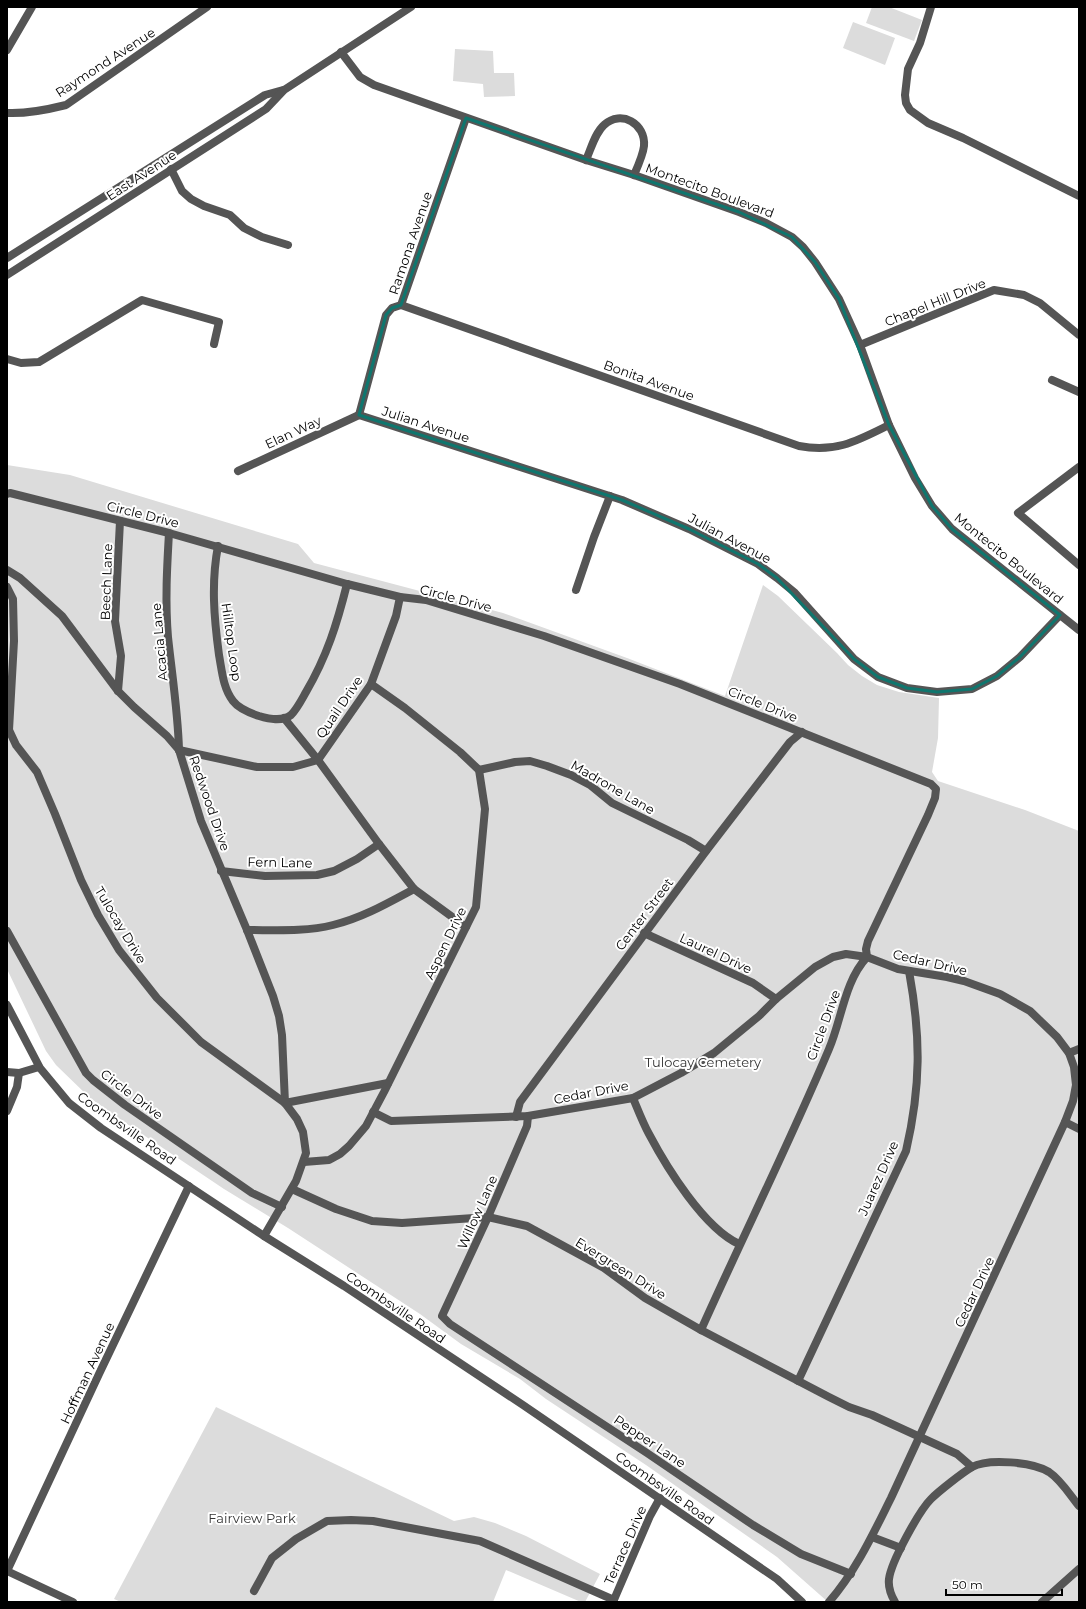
<svg xmlns="http://www.w3.org/2000/svg" width="1086" height="1609" viewBox="0 0 1086 1609" font-family="Montserrat,sans-serif">
  <style>
    .green { fill: #dcdcdc }
    .lines { fill: none; stroke-linecap: round; stroke-linejoin: round }
    .service { stroke: #555; stroke-width: 8 }
    .minor { stroke: #555; stroke-width: 8 }
    .tertiary { stroke: #555; stroke-width: 8 }
    .marked { fill: none; stroke: #0f766e; stroke-width: 3; stroke-linejoin: round }
    .labels { text-anchor: middle; dominant-baseline: central; stroke-width: 4; stroke-linejoin: round; paint-order: stroke }
    .street-label { font-size: 13px; fill: #000; stroke: #fff }
    .park-label { font-size: 13px; fill: #333; stroke: #fff }
  </style>
  <rect width="100%" height="100%" fill="#fff"/>
  <!-- green -->
  <g class="green">
    <polygon points="872,7 889,7 922,20 914,41 866,23"/>
    <polygon points="853,22 895,38 885,65 843,48"/>
    <polygon points="455,49 493,51 494,73 514,73 515,96 484,97 483,84 453,81"/>
    <polygon points="7,465 70,475 298,544 314,563 503,613 627,658 725,696 763,585 778,596 837,653 848,665 862,676 877,685 899,692 939,698 938,738 932,772 938,781 1025,810 1079,831 1079,1602 828,1602 777,1557 646,1465 546,1399 520,1379 461,1344 420,1314 288,1228 224,1189 130,1126 90,1098 56,1065 46,1051 7,969"/>
    <polygon points="216,1407 454,1521 474,1517 495,1523 526,1536 600,1574 585,1602 581,1602 506,1570 493,1602 121,1602 114,1599"/>
  </g>
  <g class="lines">
    <!-- service -->
    <g class="service">
      <polyline points="931,7 920,43 908,69 905,95 906,103 910,110 928,123 963,138 1079,196"/>
      <path d="M586 160C591 149 595 133 604 125 621 109 646 124 644 146 643 155 638 166 634 175"/>
      <polyline points="171,169 182,191 191,199 204,206 230,215 244,228 262,237 288,245"/>
      <polyline points="7,359 21,363 39,362 142,300 219,322 214,344"/>
      <polyline points="1052,380 1079,392"/>
      <polyline points="1079,467 1018,513 1079,565"/>
      <path d="M7 494 10 493 169 533 347 584 400 597 426 600 544 636 680 684 931 784 936 789 935 798 928 815 868 941 866 949 867 957C844 982 842 1019 829 1049 789 1144 743 1236 701 1330"/>
      <path d="M169 533C167 567 165 602 168 637 172 675 178 712 179 750"/>
      <path d="M218 546C211 583 214 618 219 655 222 671 223 688 233 701 239 709 250 713 259 716 269 719 282 722 291 715 297 709 302 699 306 692 327 656 337 624 347 584"/>
      <polyline points="7,570 20,578 62,616 118,691 134,707 167,736 179,750 201,821 247,930 273,996 279,1016 282,1035 285,1103 388,1083"/>
      <polyline points="7,587 13,599 14,641 9,730 16,745 37,772 55,814 81,880 98,915 119,950 157,998 201,1042 285,1103 297,1119 303,1132 306,1153 296,1181 264,1236"/>
      <polyline points="576,590 594,537 610,496"/>
      <polyline points="118,691 121,656 115,621 120,521"/>
      <polyline points="284,718 318,760 379,844 414,889 466,927"/>
      <polyline points="179,750 257,767 293,767 318,760"/>
      <polyline points="318,760 371,684 396,616 400,597"/>
      <polyline points="479,770 515,762 530,761 547,766 571,775 590,785 612,803 688,840 706,851"/>
      <polyline points="221,871 265,876 317,875 334,871 357,859 379,844"/>
      <path d="M247 930C275 930 306 932 333 925 362 918 388 903 414 889"/>
      <polyline points="7,931 86,1073 93,1080 125,1105 252,1193 282,1207"/>
      <polyline points="644,933 753,983 776,999"/>
      <polyline points="1069,1053 1079,1049"/>
      <path d="M633 1098C638 1110 643 1123 649 1134 667 1168 704 1228 739 1244"/>
      <path d="M373 1112 391 1121 528 1116 633 1098 681 1073 714 1053 759 1016 776 999 815 967 833 957 846 954 867 957 898 969 947 977 964 981 1000 994 1030 1011 1057 1037 1069 1053 1074 1067 1076 1085 1073 1101 1065 1122 891 1498C873 1534 856 1571 829 1602"/>
      <polyline points="528,1116 527,1126 488,1217 442,1316 450,1324 647,1453 753,1525 801,1554 851,1574"/>
      <polyline points="516,1117 520,1102 706,851 790,742 802,732"/>
      <polyline points="1065,1122 1079,1129"/>
      <polyline points="304,1162 329,1160 340,1154 349,1146 366,1126 384,1092 476,907 485,809 479,770 460,752 405,708 371,684"/>
      <polyline points="292,1189 336,1209 372,1221 402,1223 488,1217 527,1226 604,1268 645,1298 701,1330 829,1397 849,1407 872,1415 957,1454 972,1467"/>
      <path d="M798 1381 906 1151C921 1086 921 1037 909 971"/>
      <polyline points="872,1537 901,1548"/>
      <polyline points="254,1591 272,1558 296,1539 327,1521 351,1520 373,1521 480,1541 614,1600"/>
      <path d="M895 1602C891 1595 888 1587 889 1579 891 1562 919 1511 931 1499 939 1491 962 1473 972 1467 988 1458 1033 1462 1049 1472 1061 1480 1070 1495 1079 1506"/>
      <polyline points="1042,1602 1079,1569"/>
    </g>
    <!-- minor -->
    <g class="minor">
      <polyline points="7,50 32,7"/>
      <path d="M7 113C27 114 46 110 66 105L207 7"/>
      <path d="M401 305 799 446C836 453 857 441 889 425"/>
      <polyline points="860,345 994,290 1024,295 1040,303 1079,335"/>
      <polyline points="359,415 622,500 689,529 758,564 777,578 794,592 854,659 878,677 907,688 937,692 972,689 997,676 1020,657 1060,615"/>
      <polyline points="359,415 386,315 392,308 401,305 466,118"/>
      <polyline points="238,471 359,415"/>
      <polyline points="7,1072 19,1073 39,1067"/>
      <polyline points="7,1111 17,1087 19,1073"/>
      <polyline points="7,1571 99,1374 189,1186"/>
      <polyline points="7,1571 73,1602"/>
    </g>
    <!-- tertiary -->
    <g class="tertiary">
      <polyline points="341,52 360,77 374,85 586,160 634,175 739,212 766,223 792,237 803,247 815,262 839,299 860,345 889,425 915,478 932,506 952,529 1079,630"/>
      <polyline points="7,258 265,95 283,90"/>
      <polyline points="7,275 266,109 284,90 411,7"/>
      <polyline points="7,1005 40,1068 69,1103 101,1128 264,1236 344,1286 523,1405 777,1579 802,1602"/>
      <polyline points="613,1602 650,1516 660,1498"/>
    </g>
  </g>
  <!-- marked area -->
  <path class="marked" d="M466 118 739 212 792 237 815 262 839 299 889 425 932 506 952 529 1060 615 1020 657 997 676 972 689 937 692 907 688 878 677 854 659 777 578 758 564 689 529 622 500 359 415 386 315 392 308 401 305Z"/>
  <g class="labels">
    <!-- street labels -->
    <g class="street-label">
      <text transform="translate(105 62) rotate(-33)">Raymond Avenue</text>
      <text transform="translate(141 175) rotate(-33)">East Avenue</text>
      <text transform="translate(710 190) rotate(20)">Montecito Boulevard</text>
      <text transform="translate(410 243) rotate(-71)">Ramona Avenue</text>
      <text transform="translate(935 302) rotate(-22)">Chapel Hill Drive</text>
      <text transform="translate(649 380) rotate(20)">Bonita Avenue</text>
      <text transform="translate(426 424) rotate(18)">Julian Avenue</text>
      <text transform="translate(293 432) rotate(-25)">Elan Way</text>
      <text transform="translate(143 514) rotate(14)">Circle Drive</text>
      <text transform="translate(730 538) rotate(28)">Julian Avenue</text>
      <text transform="translate(1009 558) rotate(39)">Montecito Boulevard</text>
      <text transform="translate(106 582) rotate(-88)">Beech Lane</text>
      <text transform="translate(456 598) rotate(15)">Circle Drive</text>
      <text transform="translate(159 642) rotate(-95)">Acacia Lane</text>
      <text transform="translate(232 642) rotate(82)">Hilltop Loop</text>
      <text transform="translate(763 704) rotate(22)">Circle Drive</text>
      <text transform="translate(339 707) rotate(-56)">Quail Drive</text>
      <text transform="translate(613 787) rotate(30)">Madrone Lane</text>
      <text transform="translate(210 803) rotate(71)">Redwood Drive</text>
      <text transform="translate(280 862) rotate(1)">Fern Lane</text>
      <text transform="translate(644 914) rotate(-53)">Center Street</text>
      <text transform="translate(121 925) rotate(59)">Tulocay Drive</text>
      <text transform="translate(445 943) rotate(-64)">Aspen Drive</text>
      <text transform="translate(716 953) rotate(25)">Laurel Drive</text>
      <text transform="translate(930 962) rotate(13)">Cedar Drive</text>
      <text transform="translate(823 1025) rotate(-70)">Circle Drive</text>
      <text transform="translate(591 1092) rotate(-11)">Cedar Drive</text>
      <text transform="translate(132 1094) rotate(37)">Circle Drive</text>
      <text transform="translate(127 1128) rotate(35)">Coombsville Road</text>
      <text transform="translate(878 1178) rotate(-66)">Juarez Drive</text>
      <text transform="translate(477 1212) rotate(-66)">Willow Lane</text>
      <text transform="translate(621 1268) rotate(32)">Evergreen Drive</text>
      <text transform="translate(974 1292) rotate(-65)">Cedar Drive</text>
      <text transform="translate(396 1307) rotate(34)">Coombsville Road</text>
      <text transform="translate(87 1373) rotate(-65)">Hoffman Avenue</text>
      <text transform="translate(650 1441) rotate(34)">Pepper Lane</text>
      <text transform="translate(665 1488) rotate(35)">Coombsville Road</text>
      <text transform="translate(625 1545) rotate(-66)">Terrace Drive</text>
    </g>
    <!-- park labels -->
    <g class="park-label">
      <text x="703" y="1062">Tulocay Cemetery</text>
      <text x="252" y="1518">Fairview Park</text>
    </g>
  </g>
  <!-- border -->
  <rect width="1086" height="1609" fill="none" stroke="#000000" stroke-width="16"/>
  <!-- scale -->
  <path d="M946 1589v6h116v-6" fill="none" stroke="#000000" stroke-width="2"/>
  <text x="952" y="1589" font-size="12" fill="#000000" stroke="#ffffff" stroke-width="3" paint-order="stroke">50 m</text>
</svg>
